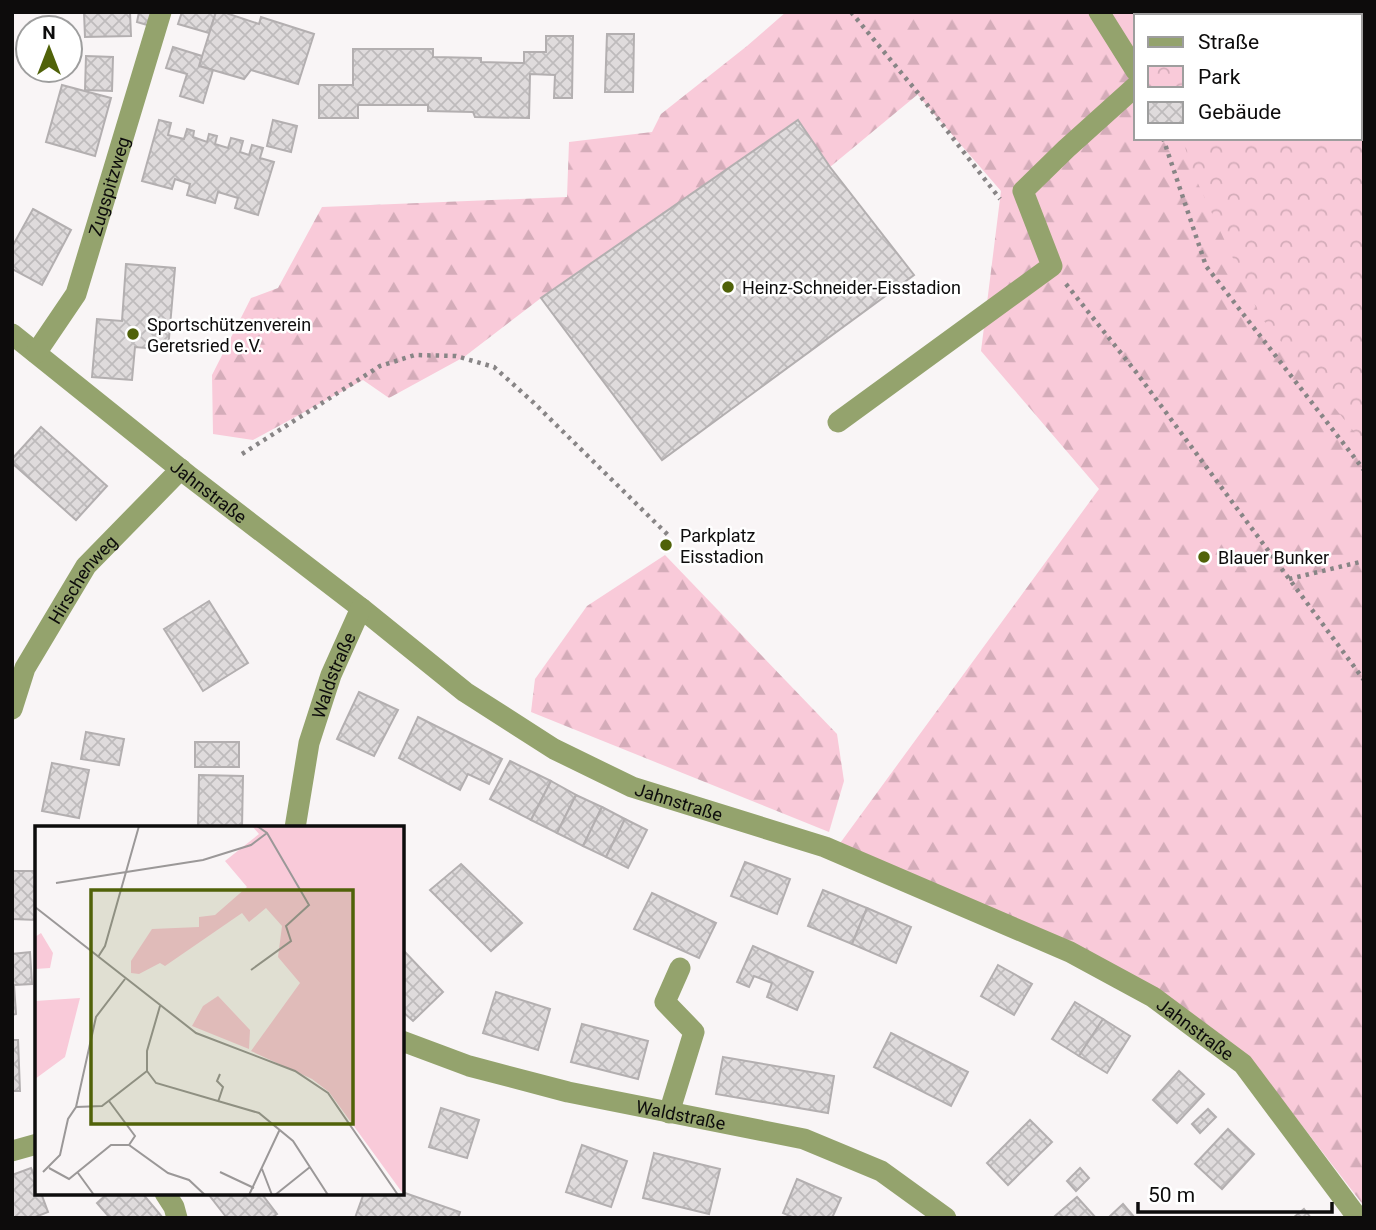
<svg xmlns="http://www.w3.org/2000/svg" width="1376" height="1230" viewBox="0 0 1376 1230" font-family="Roboto,sans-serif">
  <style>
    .forest { fill: url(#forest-firs); fill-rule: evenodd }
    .park { fill: url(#park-crowns) }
    .building { fill: url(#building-cross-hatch); stroke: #b3afb0; stroke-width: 2 }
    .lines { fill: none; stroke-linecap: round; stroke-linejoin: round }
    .path { stroke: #888586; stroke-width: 4.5; stroke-dasharray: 3.5 5; stroke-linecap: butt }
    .minor { stroke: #94a36d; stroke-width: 21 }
    .poi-dot { fill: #506209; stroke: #fff; stroke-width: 2.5 }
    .labels { text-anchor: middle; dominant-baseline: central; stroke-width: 5; stroke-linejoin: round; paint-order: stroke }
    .street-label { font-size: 18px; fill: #0d0c0c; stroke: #fff }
    .poi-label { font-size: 18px; fill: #0d0c0c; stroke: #fff; text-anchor: start }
    .inset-road { fill: none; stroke: #9b9898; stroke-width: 2 }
    .view { fill: #506209; fill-opacity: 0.15; stroke: #506209; stroke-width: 3.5 }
    .inset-edge { fill: none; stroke: #0d0c0c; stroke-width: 3.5 }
  </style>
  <defs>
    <pattern id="forest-firs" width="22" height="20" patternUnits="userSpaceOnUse" patternTransform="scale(1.75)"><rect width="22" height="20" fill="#f9cad9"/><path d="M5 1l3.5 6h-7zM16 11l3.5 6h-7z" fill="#d4acb9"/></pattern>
    <pattern id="park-crowns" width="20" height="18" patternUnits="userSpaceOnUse" patternTransform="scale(1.75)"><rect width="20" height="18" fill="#f9cad9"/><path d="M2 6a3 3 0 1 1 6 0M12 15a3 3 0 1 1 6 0" fill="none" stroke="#d4acb9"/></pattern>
    <pattern id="building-cross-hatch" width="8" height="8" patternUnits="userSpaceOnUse" patternTransform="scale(1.75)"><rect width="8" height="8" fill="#dfdbdc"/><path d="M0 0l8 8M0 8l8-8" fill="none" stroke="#bebbbc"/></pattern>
  </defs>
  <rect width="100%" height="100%" fill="#f9f5f6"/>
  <!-- forest -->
  <g class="forest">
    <path d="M786 12H1364V1206L1250 1058 1159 990 838 846 1099 489 981 351 1001 191 916 93 917 95 830 167 797 120 541 298 464 357 389 398 363 380 253 440 213 434 212 375 251 298 278 288 322 207 567 197 569 142 652 132 661 114 747 46ZM1136 16H1360V138H1136Z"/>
    <polygon points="665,555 837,734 844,781 829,832 531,712 535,679 587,606"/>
  </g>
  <!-- park -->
  <polygon class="park" points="1142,12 1364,12 1364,444 1260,316 1194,175 1182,138 1360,138 1360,16 1143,16"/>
  <!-- building -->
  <g class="building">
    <polygon points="84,12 130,12 131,36 85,37"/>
    <polygon points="139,12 157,12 154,27 137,22"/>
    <polygon points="182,12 216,12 209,33 178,24"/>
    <polygon points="216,12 223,12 259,24 261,17 314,34 298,84 251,70 244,79 199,66"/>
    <polygon points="607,34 634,34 633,92 605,92"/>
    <polygon points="546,36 573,36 572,98 554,98 555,75 530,74 529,118 475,117 473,112 428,111 428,105 358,105 358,118 319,118 319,85 353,85 353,49 433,49 433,57 481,58 481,62 524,63 524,52 546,52"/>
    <polygon points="173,47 202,56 199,66 213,70 203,103 180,96 187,74 166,68"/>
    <polygon points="86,56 113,57 112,91 85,90"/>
    <polygon points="62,85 111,98 95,156 46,142"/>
    <polygon points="159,120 171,123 168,135 184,139 187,129 194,131 193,137 207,142 209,134 217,136 215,144 228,148 231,138 243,141 240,152 249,155 252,145 263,148 260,158 274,162 258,215 235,208 238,198 218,192 215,203 187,195 190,184 175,179 172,189 142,181"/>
    <polygon points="273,120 297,126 291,152 267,146"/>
    <polygon points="798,120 830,167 914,275 662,460 541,298"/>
    <polygon points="33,209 71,230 42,285 12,269 12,247"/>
    <polygon points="126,264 175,268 168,350 135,347 132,380 92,377 97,319 122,321"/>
    <polygon points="41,427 107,486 76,520 12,463 12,459"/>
    <polygon points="209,601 248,663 203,691 164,629"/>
    <polygon points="359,692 398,710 374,756 337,739"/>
    <polygon points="418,717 502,759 489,784 468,774 460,790 399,758"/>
    <polygon points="86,732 124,739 119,765 81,759"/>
    <rect x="195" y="742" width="44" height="25"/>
    <polygon points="510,761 551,781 531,820 490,799"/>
    <polygon points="52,763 89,770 79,818 42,811"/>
    <polygon points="199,775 243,776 242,828 198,828"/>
    <polygon points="551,781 576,795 557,833 531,820"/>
    <polygon points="576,795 602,807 583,846 557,833"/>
    <polygon points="602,807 625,819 606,857 583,846"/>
    <polygon points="625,819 647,830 628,868 606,857"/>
    <polygon points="745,862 790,879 777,914 731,896"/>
    <polygon points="461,864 522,923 491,951 430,890"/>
    <polygon points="12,871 37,871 37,920 12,919"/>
    <polygon points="823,890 867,908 852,944 808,926"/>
    <polygon points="652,893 716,923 699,958 634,929"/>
    <polygon points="867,908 911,927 896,963 852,944"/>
    <polygon points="753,946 813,972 797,1010 767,997 772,983 754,976 749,987 737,982"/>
    <polygon points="402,949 443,992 413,1021 402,1011"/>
    <polygon points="30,952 32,984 14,985 16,1014 12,1015 12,954"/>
    <polygon points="998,965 1032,984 1014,1015 981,996"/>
    <polygon points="496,992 550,1009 538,1050 483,1033"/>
    <polygon points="1075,1002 1103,1019 1079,1056 1052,1039"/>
    <polygon points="1103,1019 1130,1036 1107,1073 1079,1056"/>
    <polygon points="582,1024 648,1041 638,1079 571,1062"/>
    <polygon points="891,1033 968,1072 951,1106 874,1067"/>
    <polygon points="12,1040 18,1040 20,1091 12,1091"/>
    <polygon points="723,1057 834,1076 828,1113 716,1094"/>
    <polygon points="1179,1071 1204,1094 1177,1123 1153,1100"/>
    <polygon points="441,1108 479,1120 467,1158 429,1147"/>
    <polygon points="1208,1109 1216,1117 1200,1133 1192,1124"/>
    <polygon points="1030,1120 1052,1142 1008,1185 987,1163"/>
    <polygon points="1228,1129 1254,1154 1222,1189 1195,1164"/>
    <polygon points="582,1145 627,1161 611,1207 566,1192"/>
    <polygon points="654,1153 720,1169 709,1214 643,1198"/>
    <polygon points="31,1168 37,1182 37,1193 41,1193 48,1212 33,1218 12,1218 12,1175"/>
    <polygon points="1080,1168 1089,1178 1076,1191 1067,1181"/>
    <polygon points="797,1179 841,1198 832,1218 794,1218 783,1213"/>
    <polygon points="402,1192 460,1212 458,1218 355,1218 364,1193 402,1193"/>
    <polygon points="108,1193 142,1193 163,1218 110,1218 97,1203"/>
    <polygon points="212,1193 261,1193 277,1214 271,1218 227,1218 209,1195"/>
    <polygon points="1077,1197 1096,1218 1057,1218 1055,1216"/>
    <polygon points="1123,1204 1135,1218 1108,1218"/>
    <polygon points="1304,1209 1311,1218 1293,1218"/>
  </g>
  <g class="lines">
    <!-- path -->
    <g class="path">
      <polyline points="851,12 918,93 1000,199"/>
      <polyline points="1163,138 1206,266 1364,470"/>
      <polyline points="1066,284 1136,372 1364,680"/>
      <polyline points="242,454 380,366 415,355 456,356 494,367 534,403 669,536"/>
      <polyline points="1289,579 1364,561"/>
    </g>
    <!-- minor -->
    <g class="minor">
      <polyline points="1099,12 1136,71"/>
      <path id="s1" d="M12 334 189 476 361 608 465 692 554 749 632 787 825 847 1070 952 1153 997 1243 1064 1358 1218"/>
      <path id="s2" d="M36 353 76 294 161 12"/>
      <polyline points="838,422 1052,266 1023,191 1066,149 1136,86"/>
      <path id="s3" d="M12 709 25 668 86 566 181 469"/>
      <path id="s4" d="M295 828 309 743 331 675 361 608"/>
      <path id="s5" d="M402 1041 469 1066 568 1092 804 1139 881 1171 946 1218"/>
      <polyline points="669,1113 694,1032 665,1002 680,968"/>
      <polyline points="12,1151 37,1144"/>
      <polyline points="165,1193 174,1207 177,1218"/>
    </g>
  </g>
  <!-- markers -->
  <g class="poi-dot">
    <circle cx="728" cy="287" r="7"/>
    <circle cx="133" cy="334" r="7"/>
    <circle cx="666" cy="545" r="7"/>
    <circle cx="1204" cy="557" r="7"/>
  </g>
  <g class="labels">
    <!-- street labels -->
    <g class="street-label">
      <text stroke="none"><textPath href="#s2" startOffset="184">Zugspitzweg</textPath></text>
      <text stroke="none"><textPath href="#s1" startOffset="252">Jahnstraße</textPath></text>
      <text stroke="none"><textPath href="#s3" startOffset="149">Hirschenweg</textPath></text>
      <text stroke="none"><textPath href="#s4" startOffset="158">Waldstraße</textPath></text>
      <text stroke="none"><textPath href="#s1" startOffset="819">Jahnstraße</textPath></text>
      <text stroke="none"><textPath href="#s1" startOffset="1386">Jahnstraße</textPath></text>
      <text stroke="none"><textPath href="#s5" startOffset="289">Waldstraße</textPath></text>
    </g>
    <!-- poi labels -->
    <g class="poi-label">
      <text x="742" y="287">Heinz-Schneider-Eisstadion</text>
      <text x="147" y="324">Sportschützenverein<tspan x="147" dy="21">Geretsried e.V.</tspan></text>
      <text x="680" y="535">Parkplatz<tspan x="680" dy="21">Eisstadion</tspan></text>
      <text x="1218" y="557">Blauer Bunker</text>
    </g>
  </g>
  <!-- overview -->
  <g transform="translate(35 826)">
    <rect width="369" height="369" fill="#f9f5f6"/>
    <path d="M217 0H369V369L294 266 277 253 216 225 265 157 243 131 247 100 231 82 214 96 207 87 130 140 125 137 104 148 96 147V135L117 103 164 101V91L180 89 212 61 190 35 224 8ZM183 170 215 204 214 223 157 200 168 180Z" fill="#f9cad9"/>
    <path d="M230 0H369V194L333 167 296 124 272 62Z" fill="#f9cad9"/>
    <path d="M6 107 18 127 15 142 0 143V111ZM45 172 30 231 0 253V175Z" fill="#f9cad9"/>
    <path class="inset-road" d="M21 57 168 34 216 19 232 7M0 81 161 207 260 245 293 267 363 369M63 131 70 120 104 0M216 144 256 115 251 100 274 79 232 7 222 0M125 180 112 225V245L121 257 224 287 258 315 293 369M74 275 100 310 94 319M183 276 188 261 182 255 185 248M41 281 67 280 112 245M14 342 34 353 76 319H94L133 347 154 354 170 369M227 343 237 369M8 346 25 329 33 293 41 281 61 191 90 153M185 346 219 362M43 347 59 369M214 369 245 303M240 369 275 341"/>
    <path class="view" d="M56 64H318V298H56Z"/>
    <rect width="369" height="369" class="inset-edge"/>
  </g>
  <!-- border -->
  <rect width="1376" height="1230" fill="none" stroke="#0d0c0c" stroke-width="28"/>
  <!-- legend -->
  <rect x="1134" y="14" width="228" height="126" fill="#ffffff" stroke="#9e9e9e" stroke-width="2"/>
  <rect x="1148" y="37" width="35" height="10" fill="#94a36d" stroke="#9e9e9e" stroke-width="2"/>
  <text x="1198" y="49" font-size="21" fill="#0d0c0c">Straße</text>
  <rect x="1148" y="66" width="35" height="21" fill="url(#park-crowns)" stroke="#9e9e9e" stroke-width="2"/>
  <text x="1198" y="84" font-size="21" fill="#0d0c0c">Park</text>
  <rect x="1148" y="102" width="35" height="21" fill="url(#building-cross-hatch)" stroke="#9e9e9e" stroke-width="2"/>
  <text x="1198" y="119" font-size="21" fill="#0d0c0c">Gebäude</text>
  <!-- north arrow -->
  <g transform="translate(49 49)"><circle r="33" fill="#ffffff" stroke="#9e9e9e" stroke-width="2"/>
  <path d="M0-5L12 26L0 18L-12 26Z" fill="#506209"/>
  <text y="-10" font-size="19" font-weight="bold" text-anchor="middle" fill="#0d0c0c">N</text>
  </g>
  <!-- scale -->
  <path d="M1138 1202v10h194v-10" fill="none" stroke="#0d0c0c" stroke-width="3.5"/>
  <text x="1148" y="1202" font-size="21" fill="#0d0c0c" stroke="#ffffff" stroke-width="5" paint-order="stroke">50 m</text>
</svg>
